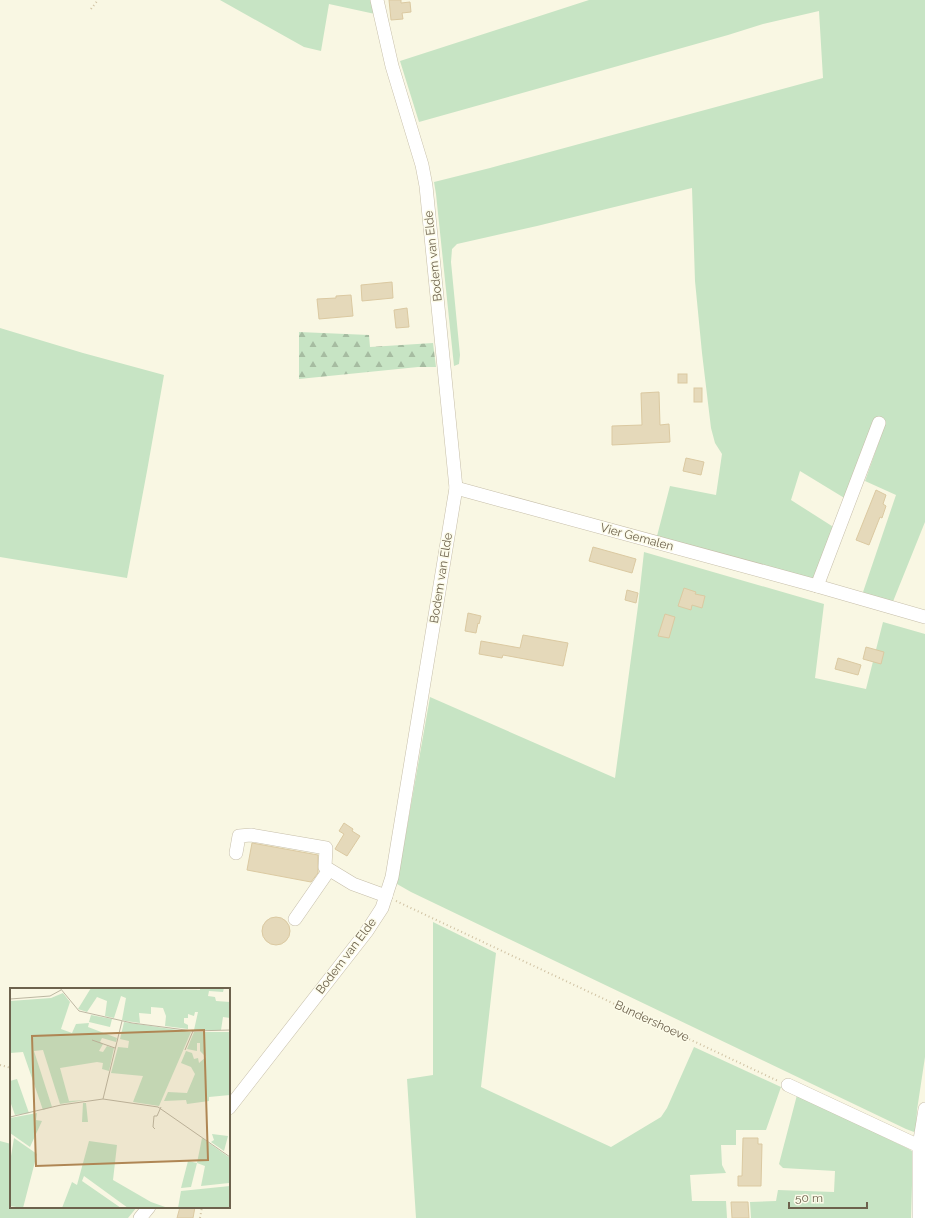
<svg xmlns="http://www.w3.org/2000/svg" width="925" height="1218" viewBox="0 0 925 1218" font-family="Raleway,sans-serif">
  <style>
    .grass { fill: #c7e4c4 }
    .forest { fill: url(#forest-firs) }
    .building { fill: #e5d9ba; stroke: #dbc9a1 }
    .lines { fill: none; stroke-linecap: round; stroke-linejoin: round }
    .minor-casing { stroke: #c6bea9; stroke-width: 14 }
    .path { stroke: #cfc1a2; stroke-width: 2; stroke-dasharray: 1 3; stroke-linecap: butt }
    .minor { stroke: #fff; stroke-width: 13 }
    .labels { text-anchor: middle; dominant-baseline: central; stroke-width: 3; stroke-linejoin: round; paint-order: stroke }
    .street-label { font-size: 12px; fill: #6d624d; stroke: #fcfbe9 }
    .inset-road { fill: none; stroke: #bdb7a2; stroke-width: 1 }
    .view { fill: #af8654; fill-opacity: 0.15; stroke: #af8654; stroke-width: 2 }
    .inset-edge { fill: none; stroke: #6d624d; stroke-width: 2 }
  </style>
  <defs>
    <pattern id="forest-firs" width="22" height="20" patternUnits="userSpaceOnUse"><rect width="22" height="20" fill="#c7e4c4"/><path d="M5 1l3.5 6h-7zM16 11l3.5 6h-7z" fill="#a6bca1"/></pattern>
  </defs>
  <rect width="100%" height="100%" fill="#f9f7e3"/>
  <!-- grass -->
  <g class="grass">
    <polygon points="220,0 373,0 375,14 329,4 321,51 304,47"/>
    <polygon points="589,0 925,0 925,522 892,604 862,595 896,495 865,481 886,422 878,418 846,499 800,471 791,500 835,528 816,581 657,536 670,486 716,495 722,454 715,443 711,428 702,353 695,281 692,188 537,226 457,244 452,249 451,262 460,355 459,364 454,366 436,194 434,182 490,168 823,78 819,11 763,24 728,35 419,122 400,61"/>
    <polygon points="0,328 83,353 164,375 147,471 127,578 0,557"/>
    <polygon points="644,552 824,604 815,678 866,689 883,622 925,634 925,1057 917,1110 916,1129 914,1132 906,1129 411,892 397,884 430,697 615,778 638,606"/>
    <polygon points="433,922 496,953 481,1087 611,1147 661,1117 667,1108 694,1047 781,1087 766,1130 736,1130 736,1145 721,1145 722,1165 726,1173 690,1175 692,1201 726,1201 727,1218 416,1218 407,1079 433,1075"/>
    <polygon points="797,1095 909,1149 913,1152 911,1218 751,1218 750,1202 776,1201 778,1190 834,1192 835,1171 783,1168 779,1164"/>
    <polygon points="0,1141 11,1144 11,1207 137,1207 128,1218 0,1218"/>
  </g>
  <!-- forest -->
  <polygon class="forest" points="299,332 369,335 370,347 433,343 436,367 418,367 299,379"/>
  <!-- building -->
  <g class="building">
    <polygon points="389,0 401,0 401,3 410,2 411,12 402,13 403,19 391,20"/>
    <polygon points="392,282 393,298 362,301 361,285"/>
    <polygon points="351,295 353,316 319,319 317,299 336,298 336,296"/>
    <polygon points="407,308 409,327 396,328 394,310"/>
    <rect x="678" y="374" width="9" height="9"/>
    <rect x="694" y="388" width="8" height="14"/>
    <polygon points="659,392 660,425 669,424 670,442 612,445 612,426 642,425 641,393"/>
    <polygon points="686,458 704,462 701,475 683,471"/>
    <polygon points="876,490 886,495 883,504 886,506 882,518 880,517 869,545 856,540"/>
    <polygon points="593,547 636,559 632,573 589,561"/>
    <polygon points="684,588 696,592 695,594 705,596 702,608 692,605 691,610 678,606"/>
    <polygon points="627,590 638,593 636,603 625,600"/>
    <polygon points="468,613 481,616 479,624 478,623 476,633 465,631"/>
    <polygon points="665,614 675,617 669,638 658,636"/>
    <polygon points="523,635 568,643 563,666 503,655 502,658 479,654 481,641 520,648"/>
    <polygon points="866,647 884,652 881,664 863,659"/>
    <polygon points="838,658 861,665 858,675 835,669"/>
    <polygon points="344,823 353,829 352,831 360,836 347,856 335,849 344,834 339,831"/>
    <polygon points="252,843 318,855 318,873 311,882 247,870"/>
    <circle cx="276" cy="931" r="14"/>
    <polygon points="743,1138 758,1138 758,1144 762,1144 761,1186 738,1186 738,1176 742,1176"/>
    <polygon points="731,1202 748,1202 749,1218 732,1218"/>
    <polygon points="180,1207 195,1207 193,1218 177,1218"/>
  </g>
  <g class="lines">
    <defs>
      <g id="minor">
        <polyline points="456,488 817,586 925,617"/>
        <polyline points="817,586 879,423"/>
        <polyline points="236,853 239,836 251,835 326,848 325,867 353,884 386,896"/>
        <polyline points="295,919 329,870"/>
        <polyline points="788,1085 919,1146"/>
        <polyline points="229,1108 367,931 382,908 392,877 456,488 426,186 422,165 392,66 377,0"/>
        <polyline points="140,1218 149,1207"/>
        <polyline points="919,1218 919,1146 925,1109"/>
      </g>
    </defs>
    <!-- minor casing -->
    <use href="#minor" class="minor-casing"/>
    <!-- path -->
    <g class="path">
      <polyline points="91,9 98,0"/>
      <polyline points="396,901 778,1081"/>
      <polyline points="0,1065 11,1068"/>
      <polyline points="200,1218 202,1207"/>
    </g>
    <!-- minor -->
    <use href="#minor" class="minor"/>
  </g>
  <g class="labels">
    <!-- street labels -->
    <g class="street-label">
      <text transform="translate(433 256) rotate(-96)">Bodem van Elde</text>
      <text transform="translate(637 537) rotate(15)">Vier Gemalen</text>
      <text transform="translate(441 578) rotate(-81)">Bodem van Elde</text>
      <text transform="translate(346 956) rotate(-53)">Bodem van Elde</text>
      <text transform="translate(652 1021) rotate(25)">Bundershoeve</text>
    </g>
  </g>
  <!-- overview -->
  <g transform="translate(10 988)">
    <rect width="220" height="220" fill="#f9f7e3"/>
    <path d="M81 0 190 2V0H220H214L213 4 199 3 198 8 205 9 206 13 220 14V30L213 29 211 42H184L188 24H185L184 28 178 26V30H174V35L178 37V41L155 38 156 28 153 20 141 19V26L129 25 130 35 116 33 112 32 116 10 111 8 104 30 95 28 97 13 87 9 77 24 68 21ZM53 5 60 14 51 41 62 45 66 36 79 35 78 39 107 50 106 54 92 50 90 54 93 56 89 63 93 64 97 58 104 60 99 83 92 81 93 75 87 74 50 80 59 113 76 112 50 116 33 62 24 63 42 119 33 122 13 64 0 65V13L41 10ZM81 27 102 31 100 39 79 34ZM114 34 181 44 149 118 123 114 133 88 101 85 108 59 118 60 119 53 110 51ZM184 44H220V107L199 109V113L177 116 176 112 154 113 158 104 177 105 185 86 181 79 171 75 176 63 182 65 184 71 188 70 189 75 196 69 190 63V55H187V63L177 61ZM7 91 19 125 5 127 0 113V93ZM27 125 26 132 32 133 20 159 0 145V130ZM202 146 218 148 214 163 201 154 204 152ZM4 150 27 166 13 220 0 218V174ZM192 150 220 170 219 195 191 198 195 178 187 175 181 199 171 200 178 173 187 175ZM79 153 107 157 103 192 141 214 158 220H118L74 188 72 193 111 220H52L62 194 67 197Z" fill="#c7e4c4"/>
    <path d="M73 115H76L78 134H72ZM220 198V220H168L171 203Z" fill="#c7e4c4"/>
    <path class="inset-road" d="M50 0 69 23 122 35 183 43 220 42M0 11 40 8 51 2M82 52 105 60M175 62 183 43M93 111 112 33M0 129 51 117 93 111 148 119 220 169M145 141 143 139 144 128H147L151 119"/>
    <path class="view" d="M194 42 198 172 26 178 22 48Z"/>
    <rect width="220" height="220" class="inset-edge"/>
  </g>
  <!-- scale -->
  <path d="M789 1202v6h78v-6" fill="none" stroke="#6d624d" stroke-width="2"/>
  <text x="795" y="1202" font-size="12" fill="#6d624d" stroke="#fcfbe9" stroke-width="3" paint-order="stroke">50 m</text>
</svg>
